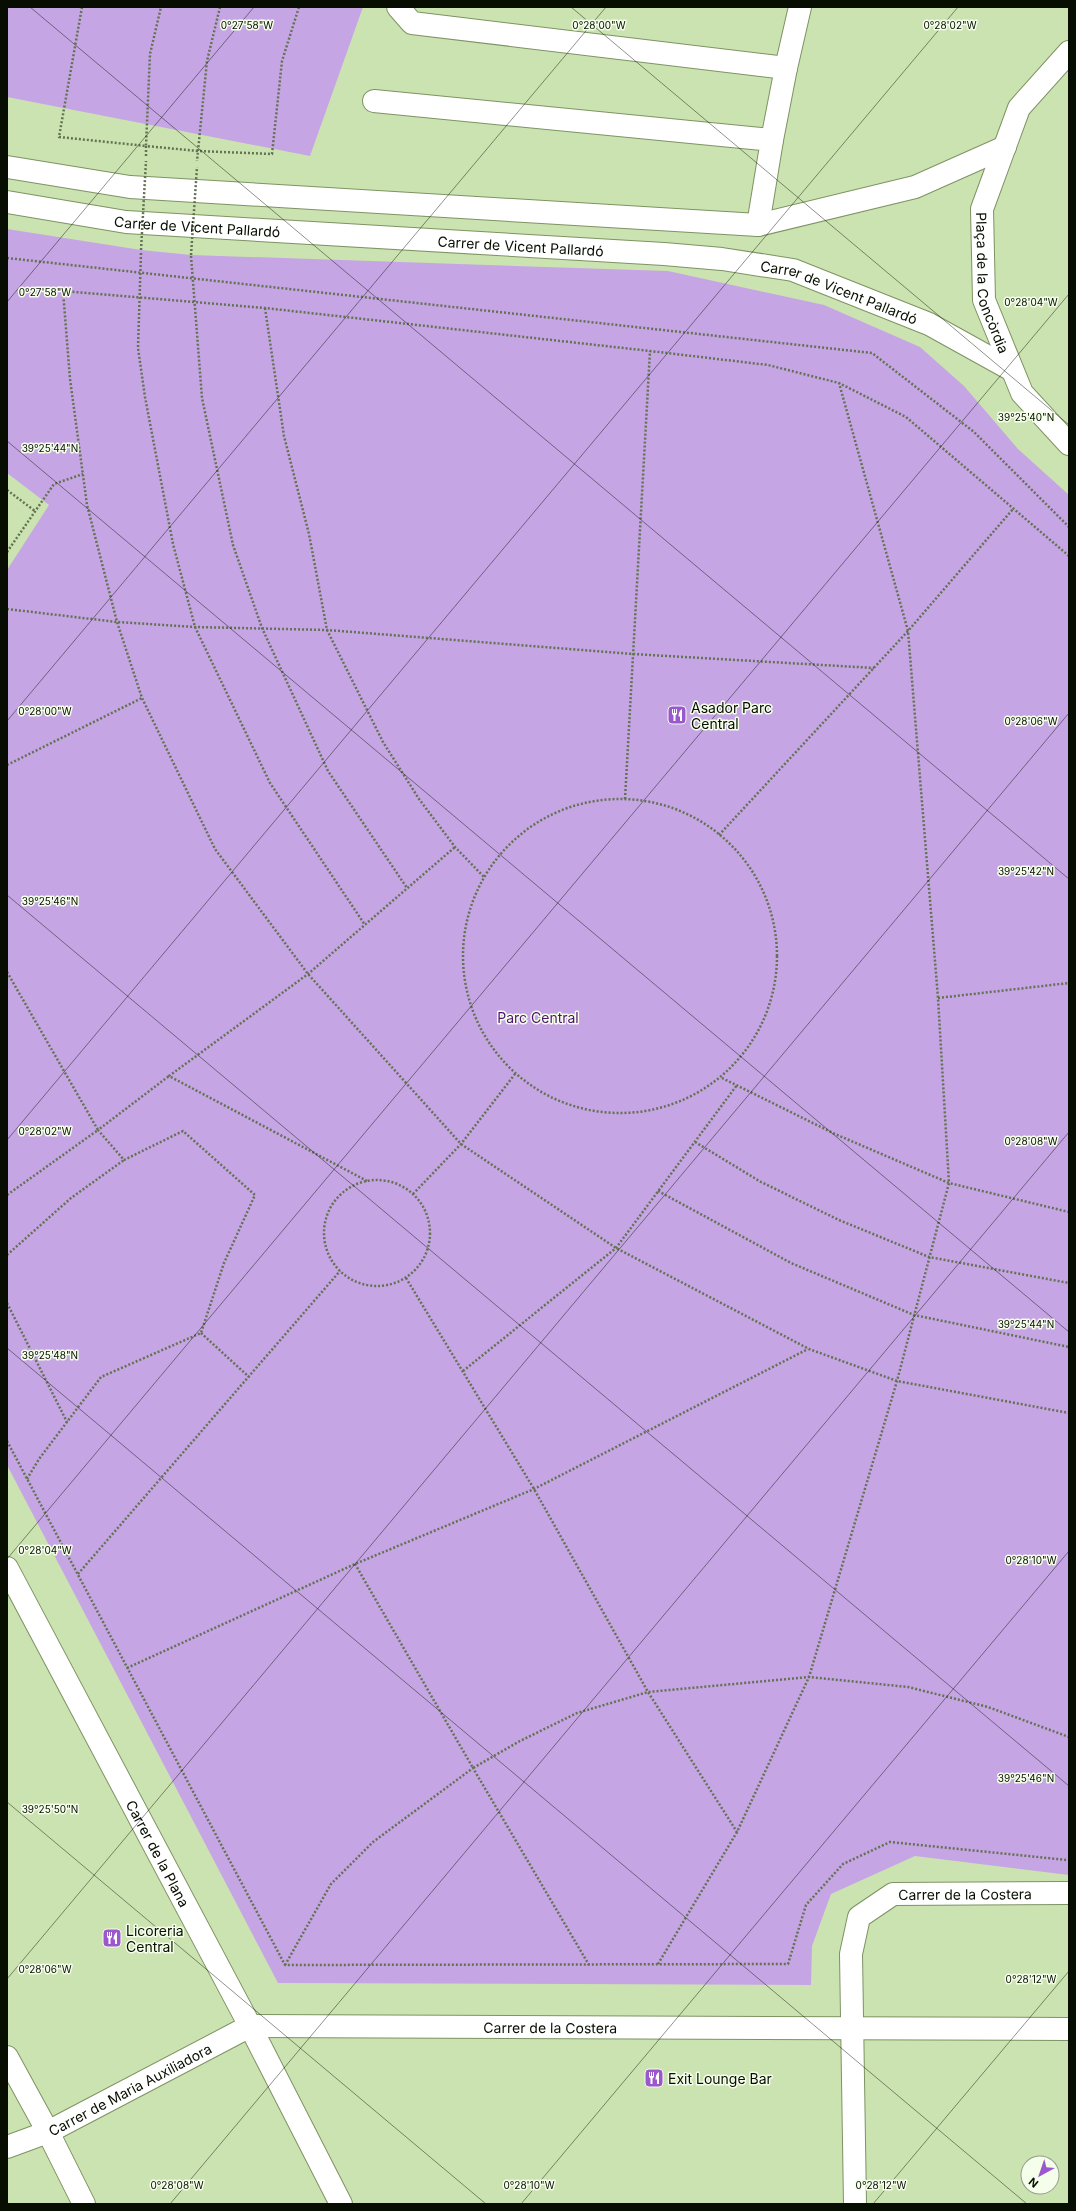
<svg xmlns="http://www.w3.org/2000/svg" width="1076" height="2211" viewBox="0 0 1076 2211" font-family="Inter,sans-serif">
  <style>
    .green { fill: #c6a5e5 }
    .lines { fill: none; stroke-linecap: round; stroke-linejoin: round }
    .lane-casing { stroke: #7e9363; stroke-width: 24 }
    .street-casing { stroke: #7e9363; stroke-width: 24 }
    .secondary-casing { stroke: #7e9363; stroke-width: 24 }
    .primary-casing { stroke: #7e9363; stroke-width: 24 }
    .path { stroke: #637253; stroke-width: 2.5; stroke-dasharray: 2 2; stroke-linecap: butt }
    .lane { stroke: #fff; stroke-width: 22 }
    .street { stroke: #fff; stroke-width: 22 }
    .secondary { stroke: #fff; stroke-width: 22 }
    .primary { stroke: #fff; stroke-width: 22 }
    .path-bridge { stroke: #637253; stroke-width: 2.5; stroke-dasharray: 2 2; stroke-linecap: butt }
    .ticks { fill: none; stroke: #070e01; stroke-width: 1; stroke-opacity: 0.45 }
    .labels { text-anchor: middle; dominant-baseline: central; stroke-width: 3; stroke-linejoin: round; paint-order: stroke }
    .street-label { font-size: 14px; fill: #070e01; stroke: #f4feea }
    .poi-label { font-size: 14px; fill: #070e01; stroke: #f4feea; text-anchor: start }
    .park-label { font-size: 14px; fill: #4e1372; stroke: #f4feea }
    .ticks-label { font-size: 10px; text-anchor: middle; fill: #070e01; stroke: #f4feea; stroke-width: 3; stroke-linejoin: round; paint-order: stroke }
  </style>
  <rect width="100%" height="100%" fill="#cbe3b0"/>
  <!-- green -->
  <g class="green">
    <polygon points="7,7 363,7 310,156 7,97"/>
    <polygon points="7,229 141,250 191,255 668,271 824,305 920,347 964,386 1018,449 1069,495 1069,1875 915,1856 831,1894 812,1946 811,1985 278,1983 7,1465 7,570 49,505 7,473"/>
  </g>
  <g class="lines">
    <defs>
      <g id="lane">
        <polyline points="398,7 412,23 786,68 772,140"/>
        <polyline points="786,68 800,7"/>
        <polyline points="374,101 772,140 758,225"/>
      </g>
      <g id="street">
        <path id="s1" d="M7 1568 250 2026 341 2204"/>
        <polyline points="7,2057 48,2132 84,2204"/>
        <path id="s2" d="M7 2147 48 2132 250 2026 1069 2029"/>
        <path id="s3" d="M855 2204 851 1954 859 1917 893 1894 1069 1893"/>
      </g>
      <g id="secondary">
        <polyline points="7,167 130,187 758,225 915,187 1005,147"/>
        <path id="s4" d="M7 202 126 222 664 254 722 259 793 270 929 324 1012 370"/>
      </g>
      <g id="primary">
        <path id="s5" d="M1069 52 1019 108 982 209 984 300 1022 393 1069 444"/>
      </g>
    </defs>
    <!-- lane casing -->
    <use href="#lane" class="lane-casing"/>
    <!-- street casing -->
    <use href="#street" class="street-casing"/>
    <!-- secondary casing -->
    <use href="#secondary" class="secondary-casing"/>
    <!-- primary casing -->
    <use href="#primary" class="primary-casing"/>
    <!-- path -->
    <g class="path">
      <polyline points="82,7 59,137 146,146 150,54 161,7"/>
      <polyline points="220,7 207,61 198,151 272,154 282,61 299,7"/>
      <polyline points="146,156 146,146 198,151 197,161"/>
      <polyline points="141,253 138,348 145,397 173,544 195,627 270,783 365,925"/>
      <polyline points="191,256 202,398 233,545 262,628 328,771 407,888"/>
      <polyline points="7,258 872,353 974,432 1069,527"/>
      <polyline points="265,308 284,436 309,534 327,630 383,742 419,799 455,847 484,877"/>
      <polyline points="7,490 35,511"/>
      <polyline points="7,552 54,484 83,474"/>
      <polyline points="1069,556 906,417 839,383 768,365 650,351 265,308 63,291 70,379 87,505 117,622 142,698 215,849 308,974 461,1144 616,1248 809,1349 897,1381 1069,1413"/>
      <polyline points="7,609 117,622 195,627 327,630 633,654 874,668"/>
      <polyline points="7,765 142,698"/>
      <polyline points="625,799 650,351"/>
      <circle cx="620" cy="956" r="157"/>
      <polyline points="719,835 908,631 1013,509"/>
      <polyline points="7,972 98,1130 7,1195"/>
      <polyline points="938,998 1069,983"/>
      <polyline points="722,1078 835,1134 949,1183 1069,1212"/>
      <polyline points="695,1142 761,1182 839,1220 929,1257 1069,1283"/>
      <circle cx="377" cy="1233" r="53"/>
      <polyline points="367,1181 169,1076 308,974 455,847"/>
      <polyline points="658,1191 791,1263 914,1315 1069,1347"/>
      <polyline points="413,1194 461,1144 515,1074"/>
      <polyline points="7,1255 71,1198 124,1160"/>
      <polyline points="406,1278 534,1489 648,1692 737,1832"/>
      <polyline points="7,1303 67,1422"/>
      <polyline points="201,1333 249,1377"/>
      <polyline points="463,1371 616,1248 737,1085"/>
      <polyline points="7,1441 285,1965 788,1964 806,1905 843,1864 890,1842 1067,1860"/>
      <polyline points="27,1479 39,1459 101,1377 201,1333 224,1263 255,1195 183,1131 124,1160 98,1130 169,1076"/>
      <polyline points="355,1564 473,1768 520,1741 577,1713 648,1692 809,1677 908,1687 988,1707 1069,1737"/>
      <polyline points="78,1574 340,1271"/>
      <polyline points="127,1668 355,1564 534,1489 808,1349"/>
      <polyline points="658,1964 737,1832 809,1677 897,1381 949,1183 938,998 908,631 839,383"/>
      <polyline points="285,1965 331,1884 373,1842 473,1768 589,1965"/>
    </g>
    <!-- lane -->
    <use href="#lane" class="lane"/>
    <!-- street -->
    <use href="#street" class="street"/>
    <!-- secondary -->
    <use href="#secondary" class="secondary"/>
    <!-- primary -->
    <use href="#primary" class="primary"/>
    <!-- path-bridge -->
    <g class="path-bridge">
      <polyline points="141,250 146,161"/>
      <polyline points="191,255 197,167"/>
    </g>
  </g>
  <!-- ticks -->
  <path class="ticks" d="M30 7 1069 879M571 7 1069 425M7 302 254 7M7 441 1069 1332M7 721 606 7M7 895 1069 1786M7 1140 958 7M7 1348 1027 2204M7 1559 1069 294M7 1802 486 2204M7 1979 1069 713M170 2204 1069 1132M521 2204 1069 1551M873 2204 1069 1971"/>
  <!-- icons -->
  <defs>
    <symbol id="restaurant-square" viewBox="-11 -11 22 22"><rect x="-9" y="-9" width="18" height="18" rx="4" fill="#9b58ce" stroke="#f4feea"/><path d="M-5-6h1v4h1v-4h1v4h1v-4h1v5L-1.5 .5V6h-2V.5L-5-1ZM5-6V6H3V1.5H1.5Q1.5-4 5-6Z" fill="#fff"/></symbol>
  </defs>
  <g fill-rule="evenodd">
    <use href="#restaurant-square" x="666" y="704" width="22" height="22"/>
    <use href="#restaurant-square" x="101" y="1927" width="22" height="22"/>
    <use href="#restaurant-square" x="643" y="2067" width="22" height="22"/>
  </g>
  <g class="labels">
    <!-- street labels -->
    <g class="street-label">
      <text stroke="none"><textPath href="#s4" startOffset="192">Carrer de Vicent Pallardó</textPath></text>
      <text stroke="none"><textPath href="#s4" startOffset="516">Carrer de Vicent Pallardó</textPath></text>
      <text stroke="none"><textPath href="#s5" startOffset="258">Plaça de la Concòrdia</textPath></text>
      <text stroke="none"><textPath href="#s4" startOffset="840">Carrer de Vicent Pallardó</textPath></text>
      <text stroke="none"><textPath href="#s1" startOffset="323">Carrer de la Plana</textPath></text>
      <text stroke="none"><textPath href="#s3" startOffset="401">Carrer de la Costera</textPath></text>
      <text stroke="none"><textPath href="#s2" startOffset="572">Carrer de la Costera</textPath></text>
      <text stroke="none"><textPath href="#s2" startOffset="136">Carrer de Maria Auxiliadora</textPath></text>
    </g>
    <!-- poi labels -->
    <g class="poi-label">
      <text x="691" y="707">Asador Parc<tspan x="691" dy="16">Central</tspan></text>
      <text x="126" y="1930">Licoreria<tspan x="126" dy="16">Central</tspan></text>
      <text x="668" y="2078">Exit Lounge Bar</text>
    </g>
    <!-- park labels -->
    <g class="park-label">
      <text x="538" y="1017">Parc Central</text>
    </g>
  </g>
  <g class="ticks-label">
    <text x="247" y="29">0°27'58"W</text>
    <text x="599" y="29">0°28'00"W</text>
    <text x="950" y="29">0°28'02"W</text>
    <text x="45" y="296">0°27'58"W</text>
    <text x="1031" y="306">0°28'04"W</text>
    <text x="1026" y="421">39°25'40"N</text>
    <text x="50" y="452">39°25'44"N</text>
    <text x="45" y="715">0°28'00"W</text>
    <text x="1031" y="725">0°28'06"W</text>
    <text x="1026" y="875">39°25'42"N</text>
    <text x="50" y="905">39°25'46"N</text>
    <text x="45" y="1135">0°28'02"W</text>
    <text x="1031" y="1145">0°28'08"W</text>
    <text x="1026" y="1328">39°25'44"N</text>
    <text x="50" y="1359">39°25'48"N</text>
    <text x="45" y="1554">0°28'04"W</text>
    <text x="1031" y="1564">0°28'10"W</text>
    <text x="1026" y="1782">39°25'46"N</text>
    <text x="50" y="1813">39°25'50"N</text>
    <text x="45" y="1973">0°28'06"W</text>
    <text x="1031" y="1983">0°28'12"W</text>
    <text x="177" y="2189">0°28'08"W</text>
    <text x="529" y="2189">0°28'10"W</text>
    <text x="881" y="2189">0°28'12"W</text>
  </g>
  <!-- border -->
  <rect width="1076" height="2211" fill="none" stroke="#070e01" stroke-width="16"/>
  <!-- north arrow -->
  <g transform="translate(1040 2175) rotate(220)"><circle r="19" fill="#f4feea" stroke="#959e8d"/>
  <path d="M0-3L7 15L0 10L-7 15Z" fill="#9b58ce"/>
  <text y="-6" font-size="11" font-weight="bold" text-anchor="middle" fill="#070e01">N</text>
  </g>
</svg>
